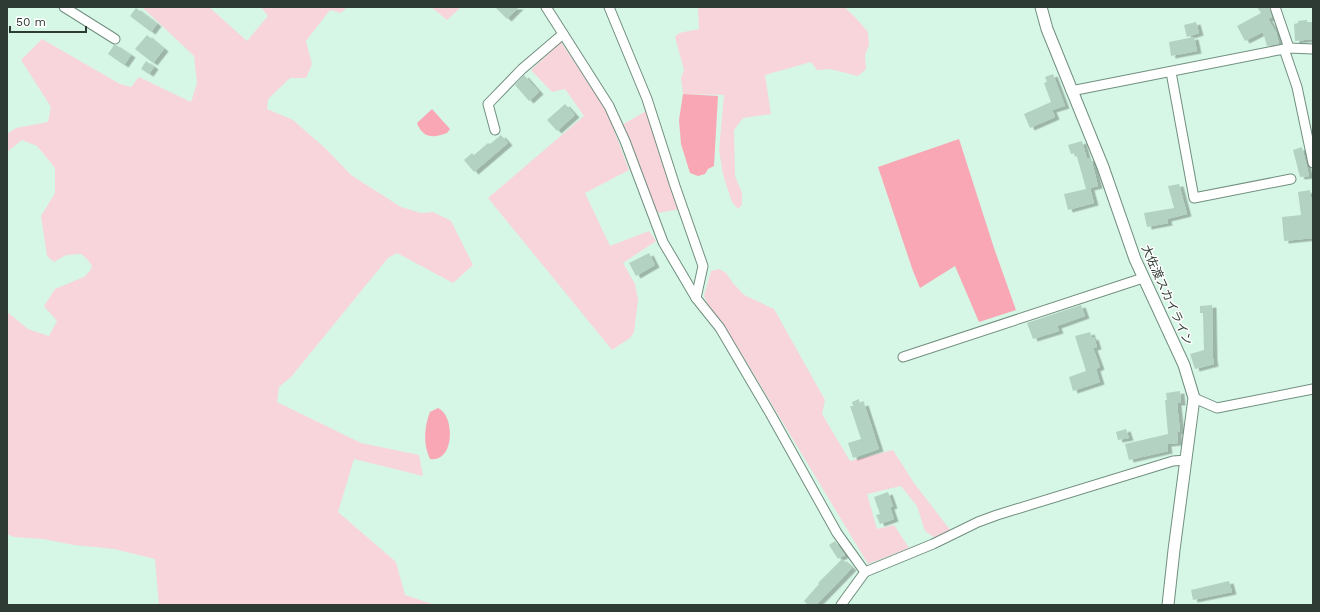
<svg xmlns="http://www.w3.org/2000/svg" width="1320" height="612" viewBox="0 0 1320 612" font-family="'Work Sans','Noto Sans JP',sans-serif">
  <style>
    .green { fill: #f8d5da }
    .water { fill: #f9a7b5 }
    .building { fill: #b3d2c1; filter: url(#shadow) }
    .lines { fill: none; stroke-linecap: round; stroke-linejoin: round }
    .minor-casing { stroke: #718f7f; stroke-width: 11 }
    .tertiary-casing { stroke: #718f7f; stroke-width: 13 }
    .minor { stroke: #fff; stroke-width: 9 }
    .tertiary { stroke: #fff; stroke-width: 11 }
    .labels { text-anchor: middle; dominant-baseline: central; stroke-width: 3; stroke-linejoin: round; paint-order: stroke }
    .street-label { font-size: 12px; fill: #2e3b34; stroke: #fff }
  </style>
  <defs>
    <filter id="shadow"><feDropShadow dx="4.5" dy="2.5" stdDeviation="0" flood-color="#0004"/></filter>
  </defs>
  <rect width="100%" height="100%" fill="#d6f7e6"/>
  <!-- green -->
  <g class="green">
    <polygon points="142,7 209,7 247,41 268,16 261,7 347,7 341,13 330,10 306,41 312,64 306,78 290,78 268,99 267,109 293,120 326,149 351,175 401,207 421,213 433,212 451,221 473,265 453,283 397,253 388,258 291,377 279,387 277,402 361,443 419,455 423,476 354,459 338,512 396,562 405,595 435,605 159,605 155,559 114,549 74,545 43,539 14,537 7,534 7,312 28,329 49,336 57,321 44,306 55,289 84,277 90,271 92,266 87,259 81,254 66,255 54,262 47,256 41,216 55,193 55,168 37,146 22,140 7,152 7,134 16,128 48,122 51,107 21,60 42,39 120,84 131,87 139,77 191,102 197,83 194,56"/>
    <polygon points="431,7 461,7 447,20"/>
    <polygon points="699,7 844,7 855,17 868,32 869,45 865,55 866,69 858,76 830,69 817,70 811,62 765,75 771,114 743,118 734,130 735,176 742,193 742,205 738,209 732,202 723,175 719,150 724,95 683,94 681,78 684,70 675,37 679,33 699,29 698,9"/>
    <polygon points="561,42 606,109 629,170 585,193 610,246 649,231 656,241 623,263 635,284 638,300 634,332 630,338 612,350 488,198 584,116 565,89 552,92 531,70"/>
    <polygon points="646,111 681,209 657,213 622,125"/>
    <polygon points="719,269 726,273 733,283 744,295 774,309 825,400 822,414 850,461 893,450 914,483 951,531 935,538 925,531 917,506 901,486 867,494 877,529 894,525 909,548 868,564 738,348 709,307 704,296 711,271"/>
  </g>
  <!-- water -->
  <g class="water">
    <polygon points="683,94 718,96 714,166 708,169 705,174 698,176 690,173 681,144 679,120"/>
    <path d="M432 109 450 129 447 133C434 138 423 139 417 123Z"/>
    <polygon points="959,139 994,248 1016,310 979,322 955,266 920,288 913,271 878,167"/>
    <path d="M438 408C455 415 455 463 430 459 423 445 424 427 430 412Z"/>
  </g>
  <!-- building -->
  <g class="building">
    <polygon points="495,7 519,7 507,19"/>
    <polygon points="1257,7 1269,7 1272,17 1268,19 1276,32 1279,44 1267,46 1263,32 1245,41 1237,26 1261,13"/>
    <polygon points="136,8 157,24 151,32 130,16"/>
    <polygon points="1307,20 1307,22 1313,22 1313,39 1295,41 1294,24 1298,23 1298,21"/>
    <polygon points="1196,22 1199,33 1187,37 1184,25"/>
    <polygon points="147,35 164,49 153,63 135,49"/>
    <polygon points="1194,37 1197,51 1171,56 1169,42"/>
    <polygon points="114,45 116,45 131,55 124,65 108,54"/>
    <polygon points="146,61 154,67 149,74 141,69"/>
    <polygon points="1053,74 1065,106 1052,110 1055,117 1030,128 1024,114 1051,102 1044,83 1047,82 1045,77"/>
    <polygon points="524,75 539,92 529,101 515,85"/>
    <polygon points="565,104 575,115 557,131 547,120"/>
    <polygon points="501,135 508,143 474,172 464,160 472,153 474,155 488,143 490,144"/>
    <polygon points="1082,141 1087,159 1091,158 1098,186 1090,188 1094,203 1068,210 1064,194 1086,189 1076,153 1071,154 1068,145"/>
    <polygon points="1302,147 1309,176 1300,177 1293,150"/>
    <polygon points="1179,184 1187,214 1167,219 1168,223 1147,227 1144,213 1174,208 1168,186"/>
    <polygon points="1310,190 1313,210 1313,238 1284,241 1282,217 1301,215 1298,192"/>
    <polygon points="649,253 655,265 636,276 629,263"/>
    <polygon points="1081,305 1085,316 1057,326 1059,331 1033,339 1027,323"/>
    <polygon points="1212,305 1213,358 1214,364 1195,369 1190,354 1204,350 1203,313 1200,313 1200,306"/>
    <polygon points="1090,332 1092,338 1094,337 1097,347 1093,348 1100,367 1096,369 1100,382 1073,391 1069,377 1086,371 1075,336"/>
    <polygon points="1180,391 1181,403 1177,403 1180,432 1177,432 1178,443 1167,444 1168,451 1129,460 1125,444 1168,434 1165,400 1167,400 1166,393"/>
    <polygon points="859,399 860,404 864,403 879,449 853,458 848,443 861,439 850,406 853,406 852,402"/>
    <polygon points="1126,429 1129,438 1118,440 1116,432"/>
    <polygon points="888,492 893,506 890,507 894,519 880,524 876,515 880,514 874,497"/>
    <polygon points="835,541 845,555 838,559 829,545"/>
    <polygon points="842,559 852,568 816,605 808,605 804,601 819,584 818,583"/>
    <polygon points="1229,581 1232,592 1193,600 1191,590"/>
  </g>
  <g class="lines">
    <defs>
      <g id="minor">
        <polyline points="64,7 115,39"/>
        <polyline points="546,7 609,106 625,141 663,242 696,298 720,328 770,413 837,533 865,572"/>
        <polyline points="609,7 647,99 675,186 703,266 696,298"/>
        <polyline points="1275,7 1289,48"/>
        <polyline points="1284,49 1297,87 1313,163"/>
        <polyline points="1171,72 1194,198 1291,179"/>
        <polyline points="1071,91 1289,48 1313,49"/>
        <polyline points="495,130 488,104 522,69 563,34"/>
        <polyline points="903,357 1143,278"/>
        <polyline points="1194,398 1217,408 1313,389"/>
        <polyline points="841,605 865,572 933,544 978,522 997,515 1173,461 1186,460"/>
      </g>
      <polyline id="tertiary" points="1041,7 1047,29 1103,167 1135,259 1184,365 1194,398 1174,550 1168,605"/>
    </defs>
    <!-- minor casing -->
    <use href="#minor" class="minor-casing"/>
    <!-- tertiary casing -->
    <use href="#tertiary" class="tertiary-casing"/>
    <!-- minor -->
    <use href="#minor" class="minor"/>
    <!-- tertiary -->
    <use href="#tertiary" class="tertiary"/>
  </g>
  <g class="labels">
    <!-- street labels -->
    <g class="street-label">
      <text transform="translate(1167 295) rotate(66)">大佐渡スカイライン</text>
    </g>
  </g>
  <!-- border -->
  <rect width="1320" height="612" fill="none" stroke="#2e3b34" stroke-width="16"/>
  <!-- scale -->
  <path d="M10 26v6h76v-6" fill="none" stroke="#2e3b34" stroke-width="2"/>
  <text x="16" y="26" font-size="12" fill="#2e3b34" stroke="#ffffff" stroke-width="3" paint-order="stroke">50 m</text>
</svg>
